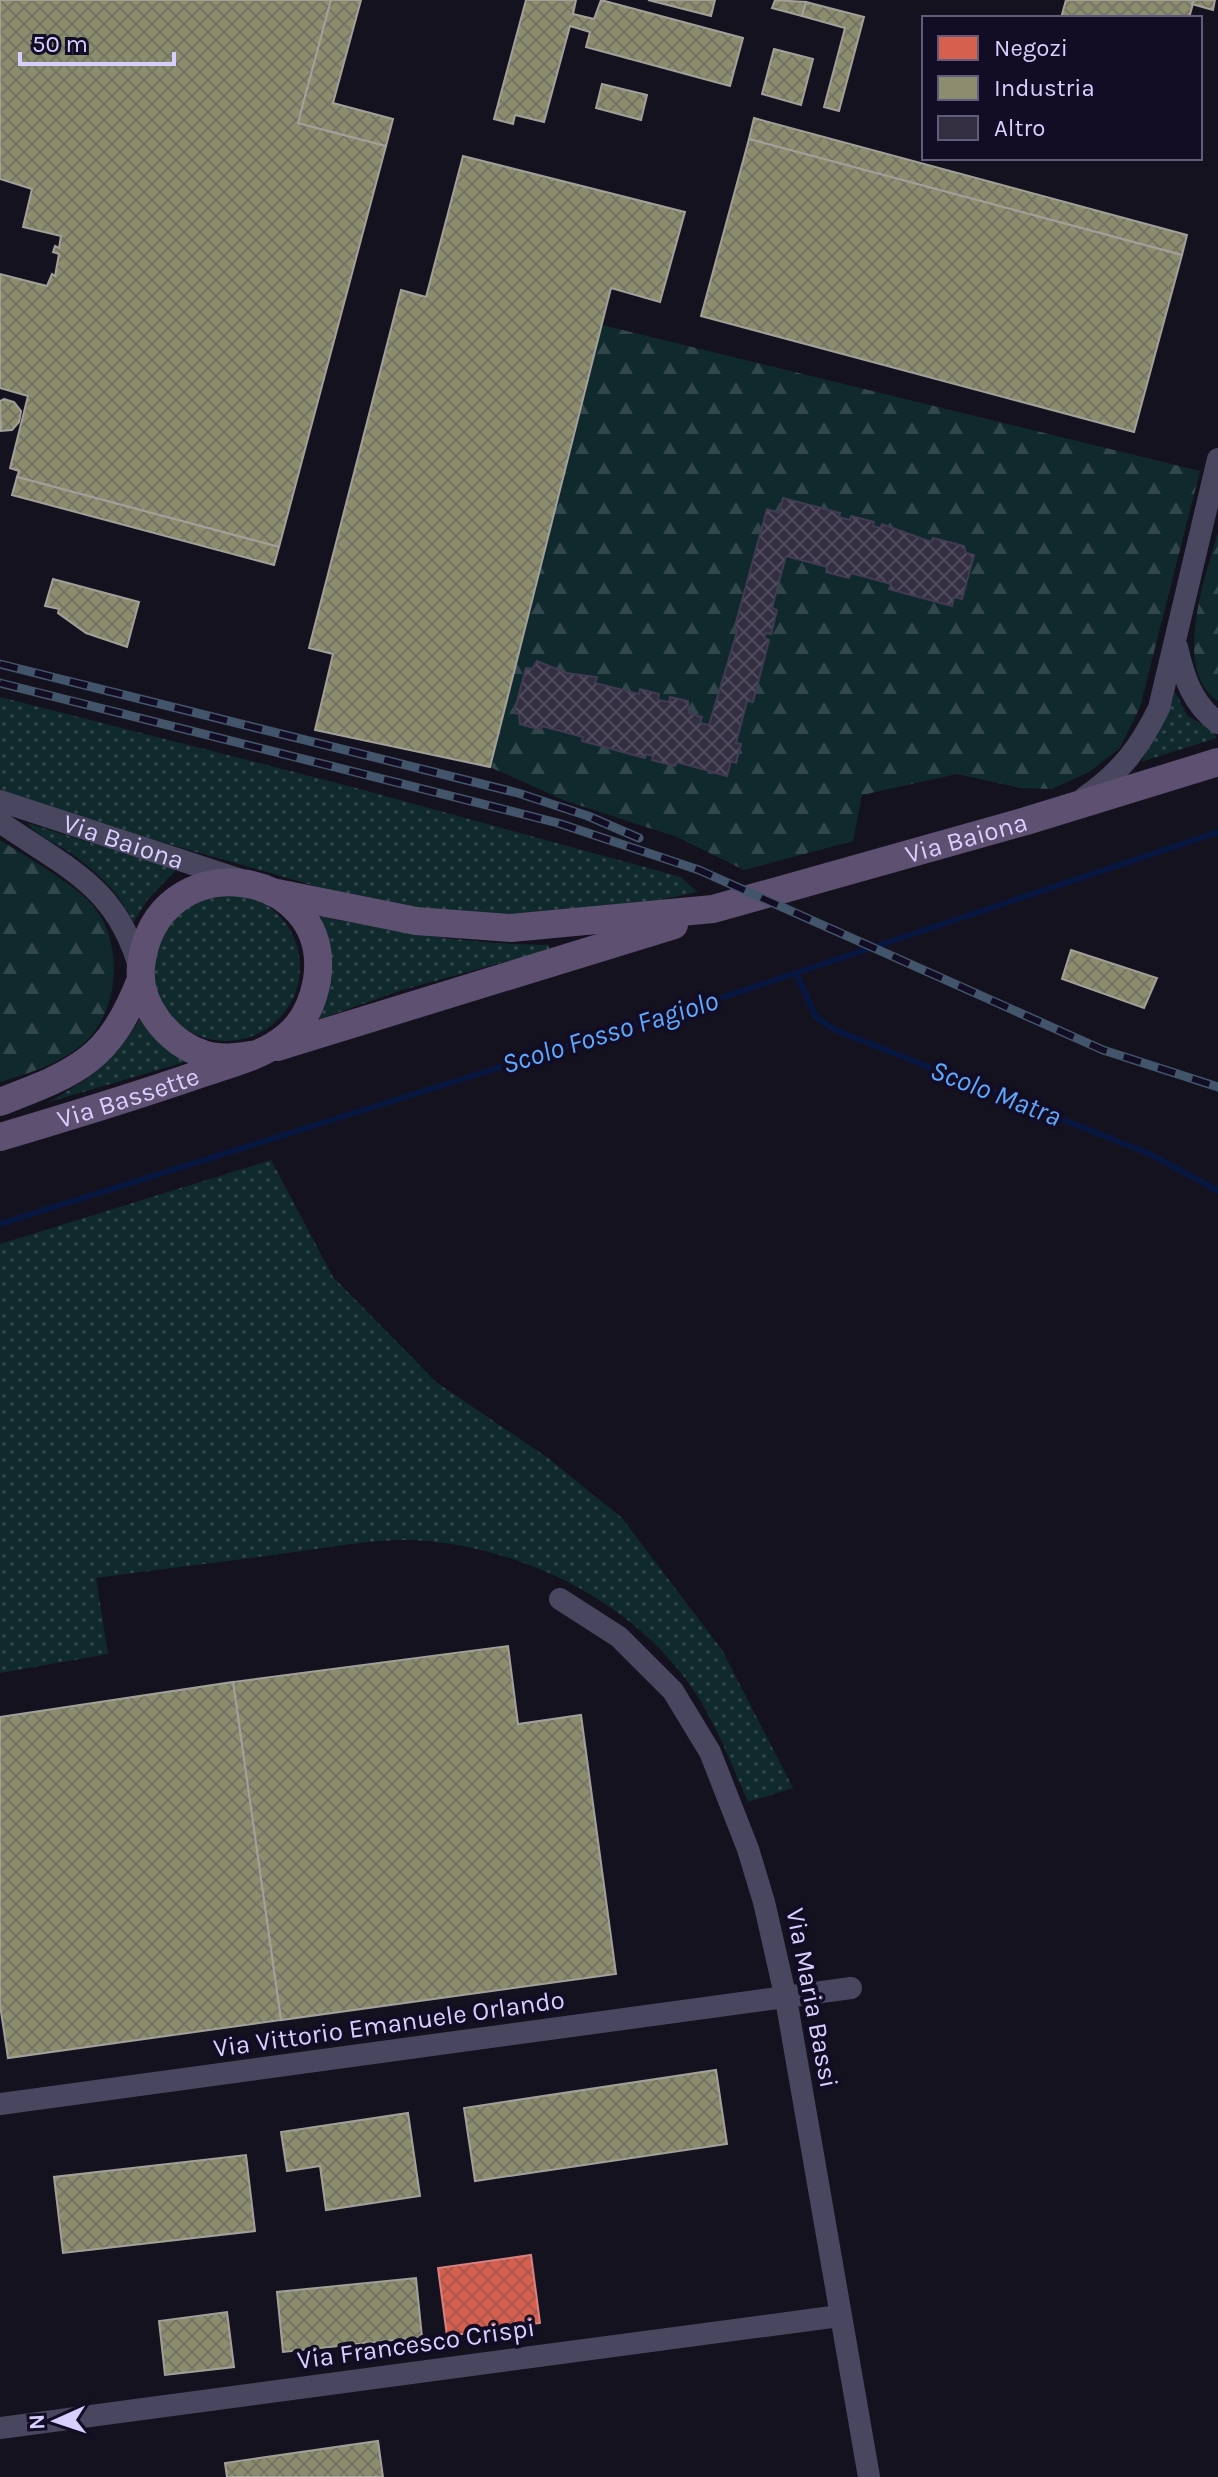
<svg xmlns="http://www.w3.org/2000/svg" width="1218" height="2477" viewBox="0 0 1218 2477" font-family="Karla,sans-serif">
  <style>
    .grass { fill: url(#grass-dots) }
    .forest { fill: url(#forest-firs) }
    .shops { fill: url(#shops-cross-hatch); stroke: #d78182; stroke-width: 2 }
    .industry { fill: url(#industry-cross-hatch); stroke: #a3a09a; stroke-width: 2 }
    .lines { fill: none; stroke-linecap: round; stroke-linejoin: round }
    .stream { stroke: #071740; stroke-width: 6 }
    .building { fill: url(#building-cross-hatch); stroke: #413b53; stroke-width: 2 }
    .minor { stroke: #494660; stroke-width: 22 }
    .major { stroke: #5e5071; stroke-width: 28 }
    .rail-casing { stroke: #42556a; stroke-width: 9 }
    .rail { stroke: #120d24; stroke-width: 6; stroke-dasharray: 18; stroke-linecap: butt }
    .labels { text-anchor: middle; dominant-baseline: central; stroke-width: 8; stroke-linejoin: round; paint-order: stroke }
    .street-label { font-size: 26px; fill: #d8cfff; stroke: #120d24 }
    .water-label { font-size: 28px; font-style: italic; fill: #5da9ff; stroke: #120d24 }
  </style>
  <defs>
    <pattern id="grass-dots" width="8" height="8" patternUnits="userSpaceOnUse" patternTransform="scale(2)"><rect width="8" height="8" fill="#10292c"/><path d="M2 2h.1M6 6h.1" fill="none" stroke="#32474c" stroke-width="1.8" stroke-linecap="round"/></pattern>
    <pattern id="forest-firs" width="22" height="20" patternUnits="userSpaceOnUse" patternTransform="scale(2)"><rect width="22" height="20" fill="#10292c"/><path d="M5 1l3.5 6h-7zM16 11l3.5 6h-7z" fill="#32474c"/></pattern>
    <pattern id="shops-cross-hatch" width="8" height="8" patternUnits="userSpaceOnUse" patternTransform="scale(2)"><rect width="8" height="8" fill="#d6604d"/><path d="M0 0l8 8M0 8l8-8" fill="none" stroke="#a9564d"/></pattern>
    <pattern id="industry-cross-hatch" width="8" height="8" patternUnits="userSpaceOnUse" patternTransform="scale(2)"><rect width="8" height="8" fill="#8c8c6e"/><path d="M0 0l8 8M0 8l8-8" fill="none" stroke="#767564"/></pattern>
    <pattern id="building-cross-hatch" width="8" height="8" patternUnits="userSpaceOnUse" patternTransform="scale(2)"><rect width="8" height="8" fill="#332f41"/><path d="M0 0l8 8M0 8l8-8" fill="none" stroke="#504c5e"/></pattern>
  </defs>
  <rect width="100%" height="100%" fill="#15121f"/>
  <!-- grass -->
  <g class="grass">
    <polygon points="1175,692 1188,716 1212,730 1217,738 1141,762 1158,731 1169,694"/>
    <path d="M0 697 345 785 681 877 697 892C623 908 539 922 462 916 396 912 331 890 267 872 177 847 88 821 0 791Z"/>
    <path d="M27 823 156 863 176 870 148 899 133 923C122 895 99 874 75 856 59 844 39 838 27 823Z"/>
    <circle cx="226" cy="967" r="74"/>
    <path d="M311 914C390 932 467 944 549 945V950L402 990 309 1023Z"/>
    <path d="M139 1020C155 1039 168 1051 192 1060L49 1102C94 1076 111 1064 139 1020Z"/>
    <path d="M271 1160 333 1277 436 1382 548 1458 622 1518 722 1650 793 1788 748 1802C728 1756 710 1707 677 1668 618 1596 521 1550 428 1541 384 1537 339 1546 295 1552 228 1561 162 1569 96 1578L108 1654 0 1673V1244Z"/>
  </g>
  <!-- forest -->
  <g class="forest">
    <polygon points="602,325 1200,471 1140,707 1120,748 1089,772 1052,789 1020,788 957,774 862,795 853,841 744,870 677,837 566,801 490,767"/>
    <path d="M1218 532V701C1171 670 1206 576 1218 532Z"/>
    <path d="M0 840C24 855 72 883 91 903 123 939 121 1004 88 1039 66 1062 30 1073 0 1082Z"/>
  </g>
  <!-- shops -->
  <polygon class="shops" points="531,2255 540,2323 447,2336 438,2268"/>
  <!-- industry -->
  <g class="industry">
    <polygon points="0,0 331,0 298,123 386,146 279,547 17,477 19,471 10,468 28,396 0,388 0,274 47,286 52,274 55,276 59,254 53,252 55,246 59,248 61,236 23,227 32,189 0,179"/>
    <polygon points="331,0 361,0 333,103 393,119 386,146 298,123"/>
    <polygon points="526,0 576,0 573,14 594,19 601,0 743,38 730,86 586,47 590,32 570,26 544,122 515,115 513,124 494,119"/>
    <polygon points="648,0 715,0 711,16"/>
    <polygon points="775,0 806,2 802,16 772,8"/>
    <polygon points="1066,0 1194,0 1189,18 1061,18"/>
    <polygon points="1194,0 1215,0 1213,10 1192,4"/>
    <polygon points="806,2 864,17 839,111 824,107 845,28 802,16"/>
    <polygon points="774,49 813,59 801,105 762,94"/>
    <polygon points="602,84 647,95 641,120 596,108"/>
    <polygon points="754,118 1187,235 1182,255 749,139"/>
    <polygon points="749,139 1182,255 1134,432 701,316"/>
    <polygon points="463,156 685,212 660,302 611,288 490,767 315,730 333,654 309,648 401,290 426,297"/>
    <polygon points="4,399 14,402 21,411 19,422 12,430 1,431 0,401"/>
    <polygon points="17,477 279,547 274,565 12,495"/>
    <polygon points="53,579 139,602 127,647 86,633 58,613 59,609 45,606"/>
    <polygon points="1071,950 1157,978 1144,1008 1062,979"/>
    <polygon points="508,1646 518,1724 581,1715 616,1974 281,2020 233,1682"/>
    <polygon points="233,1682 281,2020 8,2058 0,2005 0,1717"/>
    <polygon points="716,2070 727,2144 475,2181 464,2108"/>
    <polygon points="408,2113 420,2196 326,2210 320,2166 287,2171 281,2132"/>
    <polygon points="246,2155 255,2231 63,2253 54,2177"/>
    <polygon points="416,2278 422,2337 283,2352 277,2292"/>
    <polygon points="227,2312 234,2367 165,2375 159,2321"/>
    <polygon points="378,2441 383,2477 227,2477 225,2463"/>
  </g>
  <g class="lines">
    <!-- stream -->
    <g class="stream">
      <polyline points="796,973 816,1017 835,1030 1150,1154 1218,1191"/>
      <polyline points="0,1224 721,998 1218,832"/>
    </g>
  </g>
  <!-- building -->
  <polygon class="building" points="783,498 840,513 839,517 850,520 851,516 874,522 873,526 881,528 882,524 931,542 933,538 964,546 966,553 974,555 962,599 954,597 952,606 889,589 891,584 851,573 849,578 826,572 827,567 786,556 772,608 777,610 771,634 766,633 764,638 769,640 753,702 747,701 736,743 741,744 736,763 731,761 727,776 677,762 675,766 652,760 653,756 646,754 645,758 582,741 583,737 542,726 541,730 520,724 519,714 514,713 526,668 532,669 537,661 566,673 597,677 595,683 639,694 640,689 659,694 658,700 669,702 670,697 688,701 689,713 702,717 700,723 709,725 737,632 735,626 767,509 779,513"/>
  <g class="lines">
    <!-- minor -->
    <g class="minor">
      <path d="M1177 647C1184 678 1192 703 1218 723"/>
      <path d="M1085 797C1121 772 1140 747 1159 708L1218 459"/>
      <path id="s1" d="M0 801 238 879"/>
      <path d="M0 822C68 869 117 886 140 970"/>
      <polyline points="560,1599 619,1637 673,1691 710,1752 748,1849 764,1902 786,1999 869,2477"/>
      <polyline points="0,2104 851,1988"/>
      <polyline points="0,2428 839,2316"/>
    </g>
    <!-- major -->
    <g class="major">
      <path id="s2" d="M272 892 416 921 511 928 713 909 1026 821 1218 762"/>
      <polyline points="277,1047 674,925"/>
      <path d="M0 1102C78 1072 109 1061 141 979"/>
      <path id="s3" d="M0 1137C68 1117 136 1096 203 1073 231 1063 263 1056 286 1037 304 1023 313 1002 317 980 334 866 156 840 141 966 137 1005 168 1042 203 1054 220 1060 239 1057 257 1054"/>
    </g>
    <defs>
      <g id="rail">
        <polyline points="0,664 518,793 588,816 639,838"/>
        <polyline points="0,683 558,823 699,870 1103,1050 1218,1087"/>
      </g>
    </defs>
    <!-- rail casing -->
    <use href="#rail" class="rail-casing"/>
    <!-- rail -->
    <use href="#rail" class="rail"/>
  </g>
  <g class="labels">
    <!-- street labels -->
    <g class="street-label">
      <text stroke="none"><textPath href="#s2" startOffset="708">Via Baiona</textPath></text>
      <text stroke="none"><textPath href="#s1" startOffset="130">Via Baiona</textPath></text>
      <text stroke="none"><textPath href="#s3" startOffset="134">Via Bassette</textPath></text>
      <text transform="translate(812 1998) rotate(79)">Via Maria Bassi</text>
      <text transform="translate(389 2024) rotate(-8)">Via Vittorio Emanuele Orlando</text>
      <text transform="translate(416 2344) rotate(-8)">Via Francesco Crispi</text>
    </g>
    <!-- water labels -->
    <g class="water-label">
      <text transform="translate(610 1032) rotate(-17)">Scolo Fosso Fagiolo</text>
      <text transform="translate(996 1093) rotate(21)">Scolo Matra</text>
    </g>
  </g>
  <!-- legend -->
  <rect x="922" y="16" width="280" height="144" fill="#120d24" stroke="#615b7c" stroke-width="2"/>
  <rect x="938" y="36" width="40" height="24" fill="#d6604d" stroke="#615b7c" stroke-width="2"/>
  <text x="994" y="56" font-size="24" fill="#d8cfff">Negozi</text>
  <rect x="938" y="76" width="40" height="24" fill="#8c8c6e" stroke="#615b7c" stroke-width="2"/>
  <text x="994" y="96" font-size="24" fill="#d8cfff">Industria</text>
  <rect x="938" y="116" width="40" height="24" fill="#332f41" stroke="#615b7c" stroke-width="2"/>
  <text x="994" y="136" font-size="24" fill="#d8cfff">Altro</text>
  <!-- north arrow -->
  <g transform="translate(56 2421) rotate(267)" stroke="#120d24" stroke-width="6" paint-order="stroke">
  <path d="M0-6L14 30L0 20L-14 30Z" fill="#d8cfff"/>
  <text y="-12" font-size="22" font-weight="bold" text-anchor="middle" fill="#d8cfff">N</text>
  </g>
  <!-- scale -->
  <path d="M20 52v12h154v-12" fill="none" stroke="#d8cfff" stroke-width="4"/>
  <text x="32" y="52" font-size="24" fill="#d8cfff" stroke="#120d24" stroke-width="6" paint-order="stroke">50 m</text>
</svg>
